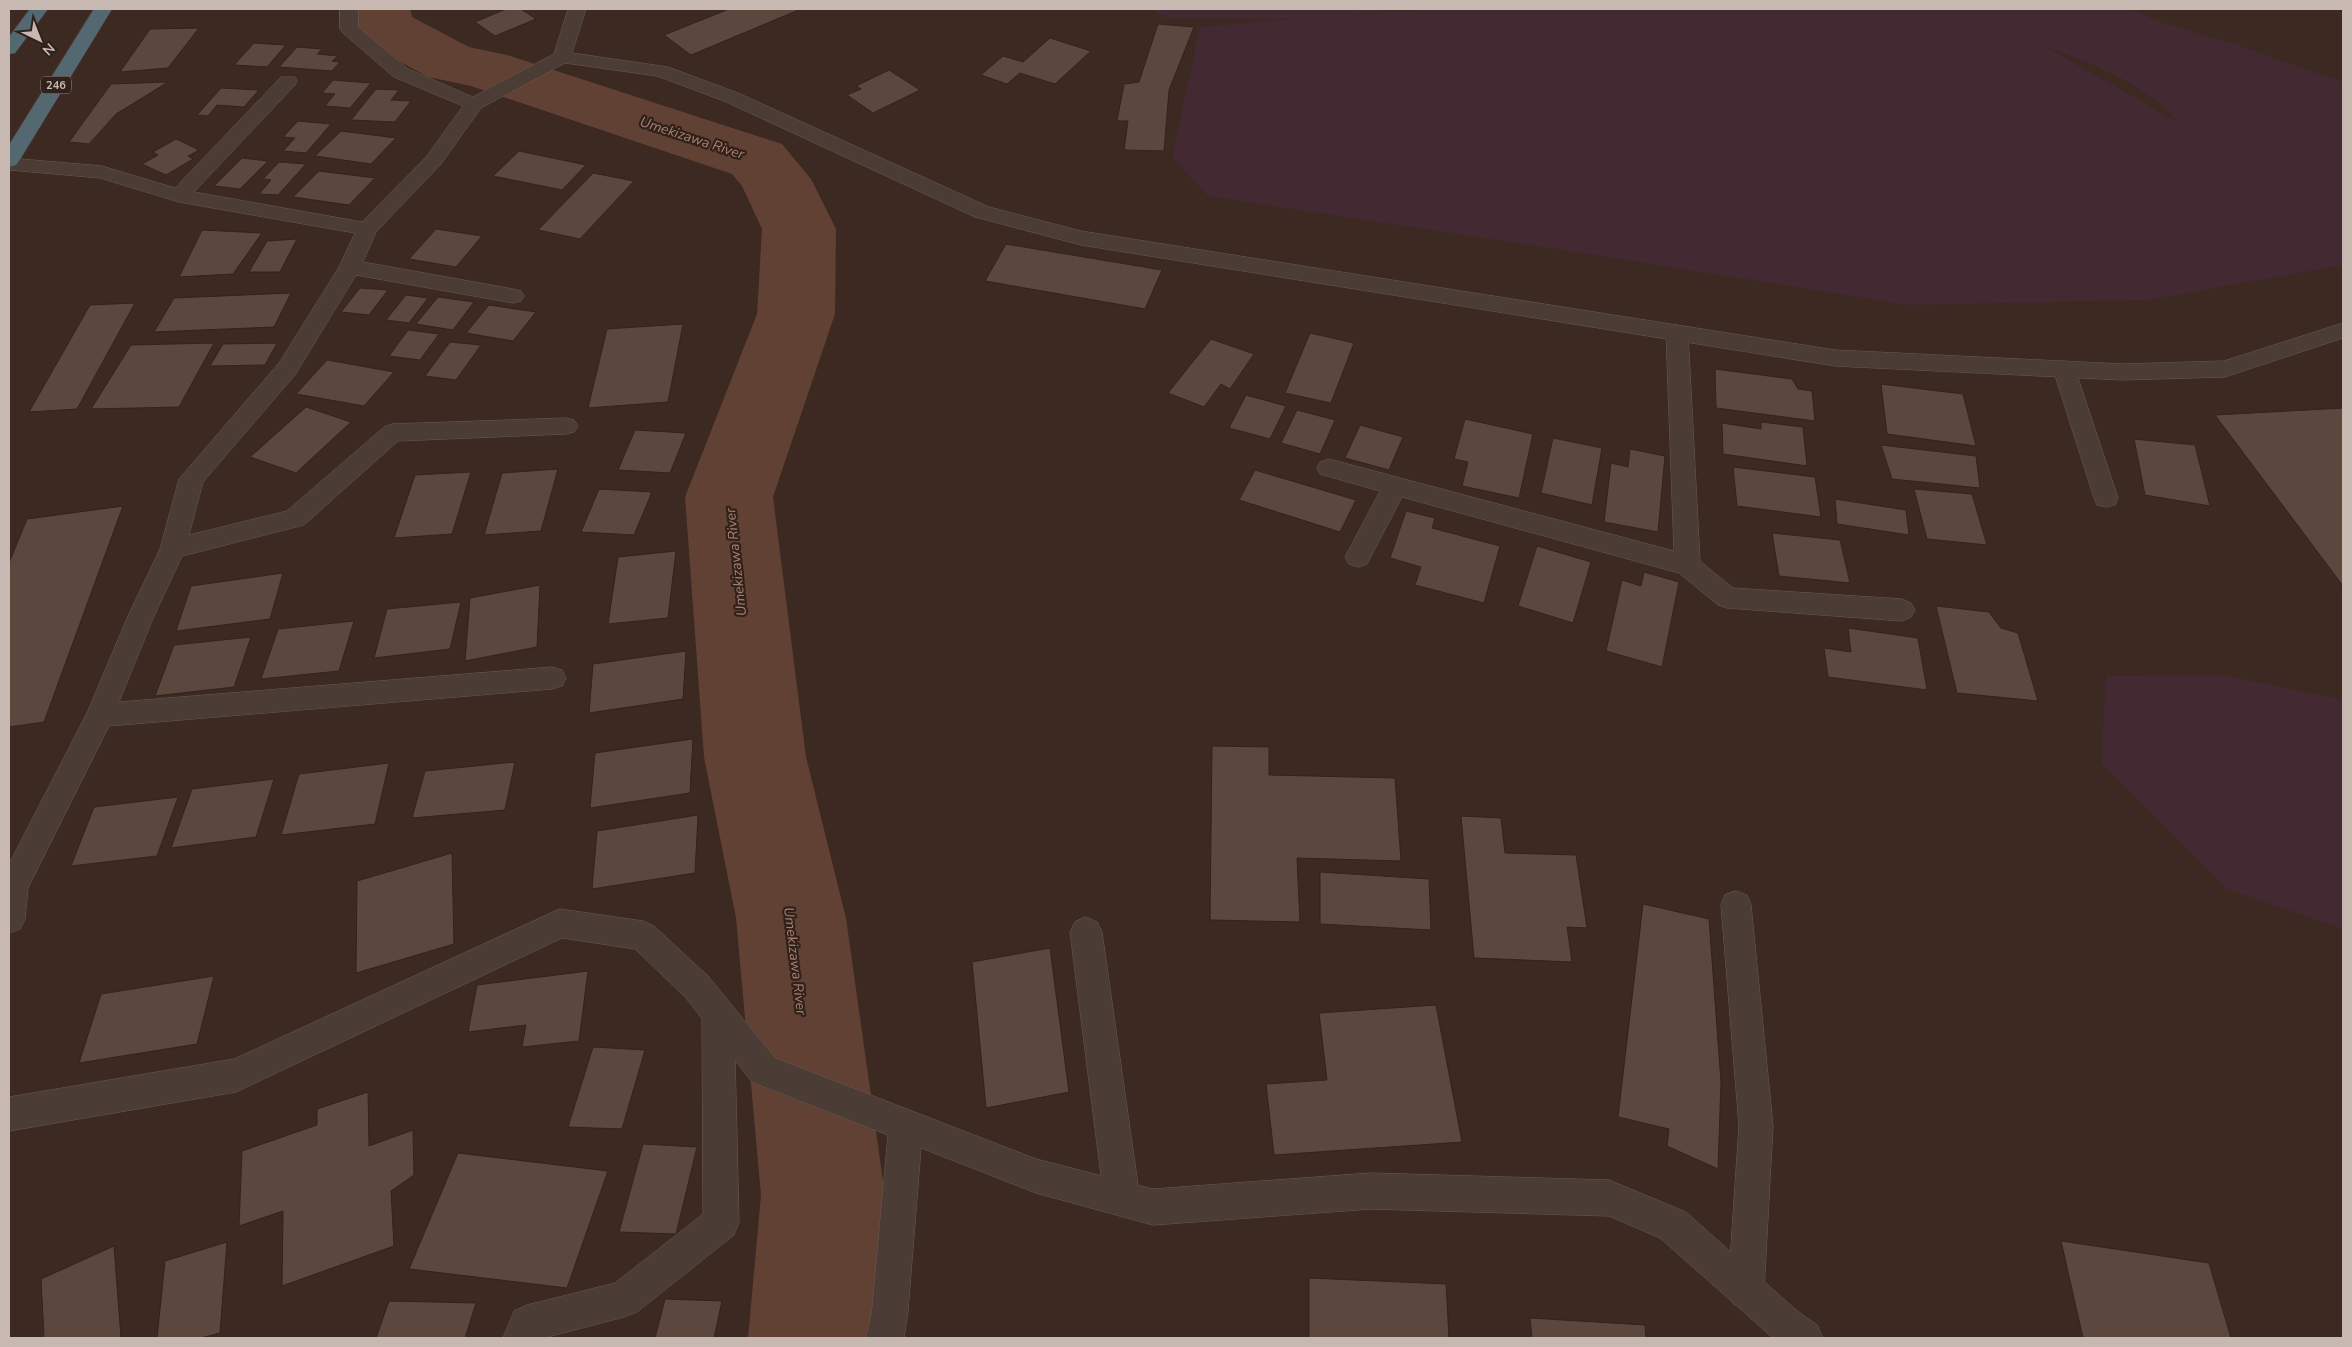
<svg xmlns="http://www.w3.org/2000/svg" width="2352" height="1347" viewBox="0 0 2352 1347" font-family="'Nunito Sans',sans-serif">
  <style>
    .green { fill: #432931; fill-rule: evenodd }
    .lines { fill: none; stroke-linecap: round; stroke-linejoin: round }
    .river { fill: #614133; fill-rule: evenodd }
    .building { fill: #5b473e; stroke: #32231d }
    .lane-casing { stroke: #695a54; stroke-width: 1 }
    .street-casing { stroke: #695a54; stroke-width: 1 }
    .highway-casing { stroke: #53443e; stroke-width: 1 }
    .lane { fill: #4b3c36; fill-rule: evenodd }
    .street { fill: #4b3c36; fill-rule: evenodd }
    .highway { fill: #536871; fill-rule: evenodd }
    .labels { text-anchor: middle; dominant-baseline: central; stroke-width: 4.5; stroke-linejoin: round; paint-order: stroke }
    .shield { fill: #30211b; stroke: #9a8b84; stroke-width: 1 }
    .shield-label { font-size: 11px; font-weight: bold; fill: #c7b8b1 }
    .water-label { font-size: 14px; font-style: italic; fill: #ab8270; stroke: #30211b }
  </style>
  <rect width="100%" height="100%" fill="#3b2922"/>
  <!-- green -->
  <g class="green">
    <path d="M1150 9H1407L1353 15 1427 9H2131L2160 22 2235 44 2343 82V265L2148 300 1909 305 1576 252 1208 196 1172 157 1200 27 1294 19 1167 18ZM2044 46C2091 63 2145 83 2178 122Z"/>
    <polygon points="2223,675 2343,700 2343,929 2225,888 2101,764 2106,676"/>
  </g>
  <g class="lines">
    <!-- river -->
    <polygon class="river" points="348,9 410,9 412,17 469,47 507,55 782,144 811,179 836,229 835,314 773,497 806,757 846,918 885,1195 880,1338 748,1338 761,1195 736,918 704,757 685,497 757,314 762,229 742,186 732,174 471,86 428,77 360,40 350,27"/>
  </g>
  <!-- building -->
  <g class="building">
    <polygon points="506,9 521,9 536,19 495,36 475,22"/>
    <polygon points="729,9 801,9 691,55 664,35"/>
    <polygon points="1158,24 1194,27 1169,90 1164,151 1124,150 1128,121 1117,121 1124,84 1139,82"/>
    <polygon points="199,28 168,68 120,72 150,29"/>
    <polygon points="1050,38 1091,51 1055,84 1020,73 1007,84 981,75 1003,56 1023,62"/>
    <polygon points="254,43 286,45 267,67 234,65"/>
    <polygon points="297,47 322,49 317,54 338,56 332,61 340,62 332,71 279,67"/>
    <polygon points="889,70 920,90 873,113 847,95 861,89 856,86"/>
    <polygon points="333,80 371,83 350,108 325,106 335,94 322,93"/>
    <polygon points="168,82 116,114 89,144 69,142 111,84"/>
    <polygon points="221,88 259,90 244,107 217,105 208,116 197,115"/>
    <polygon points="376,89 399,90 391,100 411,101 395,122 351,120"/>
    <polygon points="298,121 331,124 306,153 283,151 295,138 283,137"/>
    <polygon points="341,131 396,138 371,164 315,156"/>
    <polygon points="176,139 199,150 188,156 193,159 166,175 142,164 158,155 153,152"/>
    <polygon points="519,151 586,165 562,190 493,176"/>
    <polygon points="242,158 268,161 240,189 214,186"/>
    <polygon points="279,162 306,164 278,195 259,194 271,180 263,179"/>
    <polygon points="319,171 375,178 349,205 293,197"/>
    <polygon points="593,173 634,181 580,239 538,230"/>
    <polygon points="436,229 482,236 456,267 409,259"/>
    <polygon points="202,230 262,233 233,274 179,277"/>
    <polygon points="297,239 280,272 249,272 267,241"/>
    <polygon points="1006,244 1162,270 1145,309 985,281"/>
    <polygon points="360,288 388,290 369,315 341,312"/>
    <polygon points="291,293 274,327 154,332 174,298"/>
    <polygon points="406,295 428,298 409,323 386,320"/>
    <polygon points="438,297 474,302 453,330 416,324"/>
    <polygon points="135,303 77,409 29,412 90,305"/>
    <polygon points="489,305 536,312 513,341 466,333"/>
    <polygon points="683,324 668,402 588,408 607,329"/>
    <polygon points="408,330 439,334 420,360 389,356"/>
    <polygon points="1310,333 1354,343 1331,403 1285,393"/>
    <polygon points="1211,339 1254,354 1230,389 1221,384 1204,407 1168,393"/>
    <polygon points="450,342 481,345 456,380 425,376"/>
    <polygon points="214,343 179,407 91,409 131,345"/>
    <polygon points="277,343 265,365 210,366 223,344"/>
    <polygon points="327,360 394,372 364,406 296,394"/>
    <polygon points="1715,369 1792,379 1798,389 1812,391 1815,421 1716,408"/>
    <polygon points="1881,384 1963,394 1976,446 1887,434"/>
    <polygon points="1246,395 1286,406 1270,439 1229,428"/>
    <polygon points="306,407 351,422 296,473 250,457"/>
    <polygon points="2343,408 2343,586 2215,415"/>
    <polygon points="1297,410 1335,420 1320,454 1281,443"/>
    <polygon points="1465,419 1533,434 1519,498 1462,486 1468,462 1454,459"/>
    <polygon points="1761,422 1803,427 1807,466 1723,454 1722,423 1761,429"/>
    <polygon points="1360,425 1403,437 1389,470 1345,458"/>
    <polygon points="635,430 686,433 670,473 618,470"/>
    <polygon points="1553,438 1602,448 1592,505 1541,493"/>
    <polygon points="2134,439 2195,445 2210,506 2145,495"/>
    <polygon points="1881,445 1976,456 1980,488 1892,479"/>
    <polygon points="1630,449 1665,456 1658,532 1604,522 1611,463 1628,467"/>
    <polygon points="1733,467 1815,477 1821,517 1737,506"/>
    <polygon points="558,469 541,531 484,535 502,473"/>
    <polygon points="1255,470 1356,500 1340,532 1239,500"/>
    <polygon points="471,472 452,534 394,538 415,475"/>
    <polygon points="599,489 652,492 634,535 581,532"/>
    <polygon points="1914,489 1972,494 1987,545 1927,539"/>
    <polygon points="1835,499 1906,510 1909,535 1837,524"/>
    <polygon points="123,506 44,722 9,727 9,563 27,519"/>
    <polygon points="1406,511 1435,518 1432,528 1500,546 1484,603 1415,585 1421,567 1390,558"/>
    <polygon points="1772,533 1840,540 1850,583 1779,576"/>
    <polygon points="1537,546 1591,562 1573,623 1518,606"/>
    <polygon points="676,551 668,618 608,624 618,557"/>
    <polygon points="1644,572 1679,582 1662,667 1606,651 1622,580 1641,586"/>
    <polygon points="283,573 270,619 176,631 191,586"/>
    <polygon points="540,585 537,647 465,661 470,598"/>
    <polygon points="461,602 450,649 374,658 387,609"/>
    <polygon points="1936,606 1989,612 2001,628 2018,633 2038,701 1957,693"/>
    <polygon points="354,621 339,671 261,679 278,629"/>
    <polygon points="1848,628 1918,638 1927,690 1828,677 1824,648 1851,652"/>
    <polygon points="251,637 234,687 155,696 174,645"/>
    <polygon points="686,651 683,699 589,713 593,664"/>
    <polygon points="693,739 690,793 590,808 595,753"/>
    <polygon points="1212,746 1269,747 1269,775 1395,778 1401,861 1297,858 1300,922 1210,920"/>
    <polygon points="515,762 505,810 412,818 425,771"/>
    <polygon points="389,763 375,824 281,835 299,774"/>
    <polygon points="274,779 256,837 171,848 192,789"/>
    <polygon points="178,797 157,856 71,866 94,807"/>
    <polygon points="698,815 695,873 592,889 597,831"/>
    <polygon points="1461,816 1501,818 1505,853 1576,855 1587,928 1567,927 1572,962 1474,958"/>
    <polygon points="452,853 454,944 356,973 357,881"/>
    <polygon points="1320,872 1429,879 1431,930 1320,924"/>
    <polygon points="1643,904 1709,919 1721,1082 1718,1169 1667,1146 1669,1129 1618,1117"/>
    <polygon points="1050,948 1069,1092 986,1108 972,962"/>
    <polygon points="588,971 579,1041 522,1047 526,1025 468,1032 477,985"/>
    <polygon points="214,976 197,1044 79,1063 101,994"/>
    <polygon points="1436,1005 1462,1142 1274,1155 1266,1084 1327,1080 1319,1013"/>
    <polygon points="593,1047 645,1050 622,1129 568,1127"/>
    <polygon points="368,1092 369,1146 413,1130 414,1175 391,1191 394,1246 282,1286 283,1211 239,1226 242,1151 317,1125 317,1109"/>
    <polygon points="643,1144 697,1147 676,1234 619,1232"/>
    <polygon points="458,1153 608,1171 567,1288 409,1269"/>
    <polygon points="2061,1241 2209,1263 2231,1338 2083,1338"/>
    <polygon points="227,1242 220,1333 201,1338 157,1338 165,1261"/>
    <polygon points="114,1246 121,1338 44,1338 41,1279"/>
    <polygon points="1309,1278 1446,1284 1449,1338 1309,1338"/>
    <polygon points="665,1299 722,1301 714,1338 655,1338"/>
    <polygon points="389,1301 476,1303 465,1338 376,1338"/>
    <polygon points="1530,1318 1645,1325 1646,1338 1532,1338"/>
  </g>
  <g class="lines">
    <defs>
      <g id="lane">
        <polygon points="1677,325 1685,328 1688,333 1700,561 1733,588 1902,599 1911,603 1915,610 1911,617 1902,621 1727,608 1718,605 1679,573 1402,497 1367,564 1358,567 1349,564 1345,557 1380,491 1320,474 1317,468 1320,462 1329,459 1674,551 1666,333 1669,328"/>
        <polygon points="2064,361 2072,363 2075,369 2118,498 2115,505 2106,507 2097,505 2094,498 2053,369 2056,363"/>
        <polygon points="1736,891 1747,895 1751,905 1773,1126 1764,1291 1759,1304 1746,1309 1733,1304 1728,1291 1739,1126 1721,905 1725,895"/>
        <polygon points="1086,917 1097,922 1102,932 1140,1199 1134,1211 1122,1217 1110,1211 1104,1199 1070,932 1075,922"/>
        <polygon points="718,999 730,1004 734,1015 739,1222 734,1235 637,1312 624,1317 544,1338 503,1338 514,1311 527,1305 615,1283 703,1214 702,1015 706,1004"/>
      </g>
      <g id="street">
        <polygon points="340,9 358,9 358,27 408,69 473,97 554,54 568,9 586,9 572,53 668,67 738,93 989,207 1081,231 1835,350 2122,364 2224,361 2343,323 2343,338 2225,377 2122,380 1835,366 1081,245 975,217 724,101 657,76 565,63 481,108 441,164 376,232 363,262 513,289 521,291 524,296 521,301 513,303 356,275 295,375 203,482 189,535 287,511 384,427 392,424 566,418 574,420 578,426 574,432 566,434 398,441 304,525 182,556 154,616 119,702 552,667 562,670 566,678 562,686 552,689 109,726 28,888 25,919 20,929 9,933 9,864 87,713 128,616 160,549 179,479 279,363 339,267 355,233 179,202 100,178 9,170 9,158 102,166 175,188 281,77 295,77 297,81 295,85 194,192 362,222 427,156 463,106 394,77 343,33 340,29"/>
        <polygon points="560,909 643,921 654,926 708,976 775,1058 1036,1159 1153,1189 1371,1173 1609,1180 1686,1212 1796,1310 1817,1325 1823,1338 1773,1338 1660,1238 1609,1216 1371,1209 1153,1225 1036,1193 921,1148 908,1311 904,1338 866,1338 872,1311 888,1135 752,1082 686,998 635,949 562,938 236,1092 9,1131 9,1097 234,1059"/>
      </g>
      <g id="highway">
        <polygon points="30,9 48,9 15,53 9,54 9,37"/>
        <polygon points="94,9 112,9 19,161 16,165 9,167 9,145"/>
      </g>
    </defs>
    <!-- lane casing -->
    <use href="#lane" class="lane-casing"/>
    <!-- street casing -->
    <use href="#street" class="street-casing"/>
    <!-- highway casing -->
    <use href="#highway" class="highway-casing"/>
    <!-- lane -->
    <use href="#lane" class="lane"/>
    <!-- street -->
    <use href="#street" class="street"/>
    <!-- highway -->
    <use href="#highway" class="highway"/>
  </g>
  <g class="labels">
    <!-- shield labels -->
    <rect class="shield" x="41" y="76.5" width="30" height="17" rx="4"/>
    <g class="shield-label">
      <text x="56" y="85">246</text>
    </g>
    <!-- water labels -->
    <g class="water-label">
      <text transform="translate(692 138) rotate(18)">Umekizawa River</text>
      <text transform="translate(736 562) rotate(-96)">Umekizawa River</text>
      <text transform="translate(795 961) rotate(83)">Umekizawa River</text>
    </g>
  </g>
  <!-- border -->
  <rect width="2352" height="1347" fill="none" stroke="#c7b8b1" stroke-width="20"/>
  <!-- north arrow -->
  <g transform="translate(40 40) rotate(137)" stroke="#30211b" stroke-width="4" paint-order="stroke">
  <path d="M0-4L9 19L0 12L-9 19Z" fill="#c7b8b1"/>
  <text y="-8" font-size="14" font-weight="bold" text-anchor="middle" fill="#c7b8b1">N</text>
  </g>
</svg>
